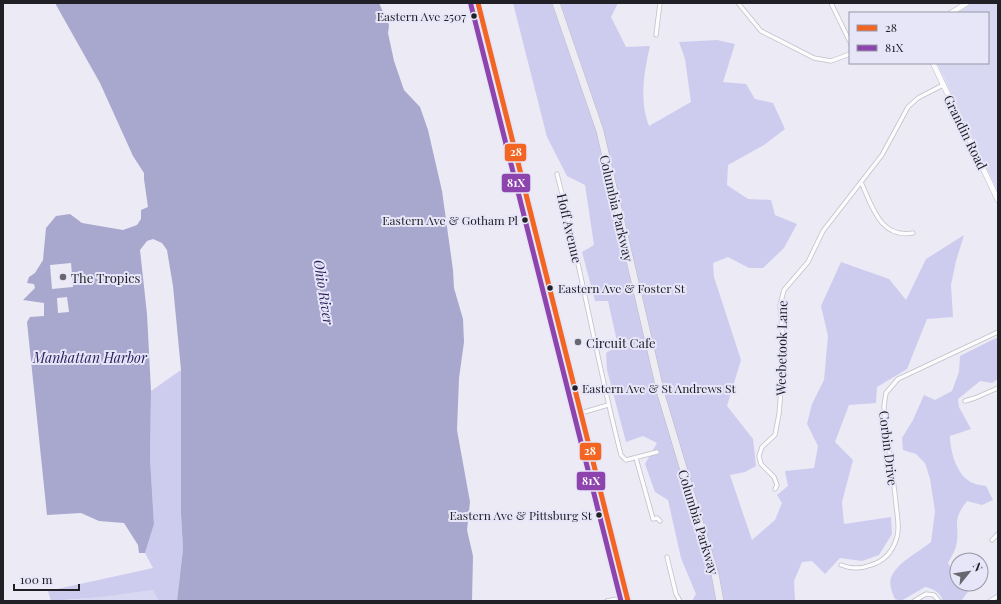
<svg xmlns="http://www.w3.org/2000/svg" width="1001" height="604" viewBox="0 0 1001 604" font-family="'Playfair Display',serif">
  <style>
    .green { fill: #d9d8f3 }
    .forest { fill: #ceccee }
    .water { fill: #a8a7cd }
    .pier { fill: #ebeaf5 }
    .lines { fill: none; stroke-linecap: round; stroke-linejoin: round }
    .street-casing { stroke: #c0c0c7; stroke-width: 5 }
    .secondary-casing { stroke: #c0c0c7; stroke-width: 6 }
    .primary-casing { stroke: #babac5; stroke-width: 7 }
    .highway-casing { stroke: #babac5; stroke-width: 8 }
    .street { stroke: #fcfcfe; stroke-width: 3.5 }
    .secondary { stroke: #fcfcfe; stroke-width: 5 }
    .primary { stroke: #f3f2f7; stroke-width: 5.5 }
    .highway { stroke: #ececf2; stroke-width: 7 }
    .bus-1-casing { stroke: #e7e6f9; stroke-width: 8 }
    .bus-2-casing { stroke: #e7e6f9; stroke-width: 8 }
    .bus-1 { stroke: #f26522; stroke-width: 5 }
    .bus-2 { stroke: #8e44ad; stroke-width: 5 }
    .bus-dot { fill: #212027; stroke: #e7e6f9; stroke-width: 1.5 }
    .poi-dot { fill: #68676f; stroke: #e7e6f9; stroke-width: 1.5 }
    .labels { text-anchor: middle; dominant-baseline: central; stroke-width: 4; stroke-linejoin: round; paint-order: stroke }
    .bus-label { font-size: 12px; fill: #212027; stroke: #e7e6f9; text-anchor: end }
    .street-label { font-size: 13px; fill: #212027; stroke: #e7e6f9 }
    .poi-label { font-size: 13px; fill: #212027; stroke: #e7e6f9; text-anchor: start }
    .water-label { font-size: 14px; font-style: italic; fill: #2b215e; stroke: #e7e6f9 }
    .line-badge { stroke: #e7e6f9; stroke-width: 1.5 }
    .badge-label { font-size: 11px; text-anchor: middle; font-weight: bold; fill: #fff }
  </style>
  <rect width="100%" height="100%" fill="#ebeaf5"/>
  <!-- green -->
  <g class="green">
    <polygon points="972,3 998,3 998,192 937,63 988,63 988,13 958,13"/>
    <polygon points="153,590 160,601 64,601"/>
  </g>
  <!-- forest -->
  <g class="forest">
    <path d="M513 3H618L611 17 626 47 650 46C644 72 639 101 649 126L691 102 685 59 679 42 717 40 735 44 723 82 746 84 755 99 773 103 785 129 764 145 728 165 727 185 748 199 771 200 775 215 797 224 784 248 763 268H749L728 257 713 263 714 277 741 360 727 406 753 439 756 466 745 472 730 475 752 540 775 520 782 503 777 495 788 486 785 471 814 468 818 446 807 424 812 404 824 380 828 336 821 306 841 262 889 279 906 300 926 259 964 235 956 261 951 285 953 317 927 319 907 369 877 387 876 403 849 405 835 442 853 460 842 502 844 524 891 517 892 534 879 555 862 561 840 558 825 574 812 561 802 562 794 581 795 601H692L696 594 681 558 668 500 655 492 645 464 657 443 643 436 626 442 607 370 606 353 618 346 608 301H595L582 252 594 245 585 185 567 176 547 137Z"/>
    <path d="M998 337V379L992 383 980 381 958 399 959 407 971 429 950 436C950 451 957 477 973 483 977 485 982 485 986 486L993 500 982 505 967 501C950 523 961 525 956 546 955 551 951 557 948 563L953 571 957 573V584H968L970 589 961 601H943C940 592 934 589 925 587L901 601 895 599C892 593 889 585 891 578 897 562 918 553 931 542L935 511 930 479 925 463 916 454 903 450 902 438 913 420 924 395 935 400 952 391 959 372 960 356Z"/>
    <polygon points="181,370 181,514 183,549 177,601 159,601 153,590 101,597 51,601 48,591 153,568 145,553 154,524 150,458 151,391"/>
  </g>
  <!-- water -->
  <polygon class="water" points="55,3 379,3 389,25 388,33 394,61 404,90 420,107 428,130 442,191 453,270 454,288 463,319 464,342 459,378 457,430 470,502 467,530 473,556 472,601 177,601 183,549 181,514 181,370 173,286 167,250 162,243 153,239 147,241 140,250 147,314 151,391 150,458 154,524 145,553 139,553 138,545 124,523 99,521 81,513 47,515 27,322 30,317 44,316 44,303 23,300 35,288 34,284 27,283 29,277 35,273 43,260 46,228 56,216 70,214 82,223 123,230 137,225 141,219 141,210 148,207 144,179 144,173 133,156 100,83"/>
  <!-- pier -->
  <g class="pier">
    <polygon points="71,263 73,287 52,289 50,265"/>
    <polygon points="67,297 69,312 58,313 57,298"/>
  </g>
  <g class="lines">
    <defs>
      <g id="street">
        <polyline points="738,3 761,31 814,58 831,61 850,54"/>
        <polyline points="831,3 850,42"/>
        <polyline points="656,35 660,3"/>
        <path d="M557 174C581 267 597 362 621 455L626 460 657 452"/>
        <path d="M861 182C872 206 880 239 913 233"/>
        <polyline points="965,401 975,398 998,388"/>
        <polyline points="581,413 608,405"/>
        <polyline points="636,458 653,519 657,518 660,521"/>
        <polyline points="775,489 777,485 774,477 761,464 759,456 762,447 775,435 779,414 784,354 780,305 784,290 808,262 823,231 882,155 908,107 918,98 943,85"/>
        <polyline points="992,540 998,534"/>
        <polyline points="667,557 676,594 680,601"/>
        <path d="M841 565C851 569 861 569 871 565 885 561 893 551 897 537 900 526 897 515 896 504 893 471 886 439 884 406L886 393 898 379 998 332"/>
        <polyline points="607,601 627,597"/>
        <polyline points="914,601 926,594 934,595 939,601"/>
        <polyline points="990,601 998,596"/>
      </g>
      <g id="secondary">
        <polyline points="951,13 967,3"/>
        <polyline points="933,63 998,200"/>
      </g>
      <polyline id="primary" points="478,3 628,601"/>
      <polyline id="highway" points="556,3 600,131 661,394 715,574 720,601"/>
    </defs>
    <!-- street casing -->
    <use href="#street" class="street-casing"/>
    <!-- secondary casing -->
    <use href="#secondary" class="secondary-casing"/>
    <!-- primary casing -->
    <use href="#primary" class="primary-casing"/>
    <!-- highway casing -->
    <use href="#highway" class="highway-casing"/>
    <!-- street -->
    <use href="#street" class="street"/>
    <!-- secondary -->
    <use href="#secondary" class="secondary"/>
    <!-- primary -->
    <use href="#primary" class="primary"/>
    <!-- highway -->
    <use href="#highway" class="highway"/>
    <defs>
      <polyline id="bus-1" points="478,3 628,601"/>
      <polyline id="bus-2" points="471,5 621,601"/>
    </defs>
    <!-- bus-1 casing -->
    <use href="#bus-1" class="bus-1-casing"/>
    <!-- bus-2 casing -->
    <use href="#bus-2" class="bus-2-casing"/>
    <!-- bus-1 -->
    <use href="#bus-1" class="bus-1"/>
    <!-- bus-2 -->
    <use href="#bus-2" class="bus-2"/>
  </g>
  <!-- markers -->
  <g class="bus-dot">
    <circle cx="474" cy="16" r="3.5"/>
    <circle cx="525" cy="220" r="3.5"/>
    <circle cx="550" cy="288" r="3.5"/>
    <circle cx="575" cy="388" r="3.5"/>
    <circle cx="599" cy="515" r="3.5"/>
  </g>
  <g class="poi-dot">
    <circle cx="63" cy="277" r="4"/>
    <circle cx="578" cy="342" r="4"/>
  </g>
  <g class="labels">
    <!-- bus labels -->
    <g class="bus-label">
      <text x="466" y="16">Eastern Ave 2507</text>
      <text x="518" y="220">Eastern Ave &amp; Gotham Pl</text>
      <text x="558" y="288" text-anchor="start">Eastern Ave &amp; Foster St</text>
      <text x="582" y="388" text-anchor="start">Eastern Ave &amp; St Andrews St</text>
      <text x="592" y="515">Eastern Ave &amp; Pittsburg St</text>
    </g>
    <!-- street labels -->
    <g class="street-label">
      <text transform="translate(966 132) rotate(64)">Grandin Road</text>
      <text transform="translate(617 208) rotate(77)">Columbia Parkway</text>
      <text transform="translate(570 228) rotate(77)">Hoff Avenue</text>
      <text transform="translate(781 348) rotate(-89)">Weebetook Lane</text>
      <text transform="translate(889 448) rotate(83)">Corbin Drive</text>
      <text transform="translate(699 522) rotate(73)">Columbia Parkway</text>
    </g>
    <!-- poi labels -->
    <g class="poi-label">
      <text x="71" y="277">The Tropics</text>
      <text x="586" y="342">Circuit Cafe</text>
    </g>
    <!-- water labels -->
    <g class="water-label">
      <text transform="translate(324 292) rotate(81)">Ohio River</text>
      <text x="90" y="357">Manhattan Harbor</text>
    </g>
  </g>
  <g class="line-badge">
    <rect x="504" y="143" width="23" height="19" rx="4" fill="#f26522"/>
    <rect x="501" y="173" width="30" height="20" rx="4" fill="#8e44ad"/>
    <rect x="579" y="442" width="23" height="19" rx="4" fill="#f26522"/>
    <rect x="576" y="471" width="30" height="20" rx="4" fill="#8e44ad"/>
  </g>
  <g class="badge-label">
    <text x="516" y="156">28</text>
    <text x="516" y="187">81X</text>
    <text x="590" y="455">28</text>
    <text x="591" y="485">81X</text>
  </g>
  <!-- border -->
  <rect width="1001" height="604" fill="none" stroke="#212027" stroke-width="8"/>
  <!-- legend -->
  <rect x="849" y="12" width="140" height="52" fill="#e7e6f9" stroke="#9897a5"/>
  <rect x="857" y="25" width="20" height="6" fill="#f26522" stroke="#9897a5"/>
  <text x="885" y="32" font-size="12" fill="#212027">28</text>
  <rect x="857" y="45" width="20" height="6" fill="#8e44ad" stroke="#9897a5"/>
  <text x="885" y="52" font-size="12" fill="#212027">81X</text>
  <!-- north arrow -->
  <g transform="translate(969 572) rotate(60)"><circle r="19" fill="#e7e6f9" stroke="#9897a5"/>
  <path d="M0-3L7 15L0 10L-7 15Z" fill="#68676f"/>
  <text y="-6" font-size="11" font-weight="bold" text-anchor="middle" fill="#212027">N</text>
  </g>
  <!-- scale -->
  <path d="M14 584v6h65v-6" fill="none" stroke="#212027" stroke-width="2"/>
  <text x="20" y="584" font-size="12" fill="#212027" stroke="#e7e6f9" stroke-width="3" paint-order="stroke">100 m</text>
</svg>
